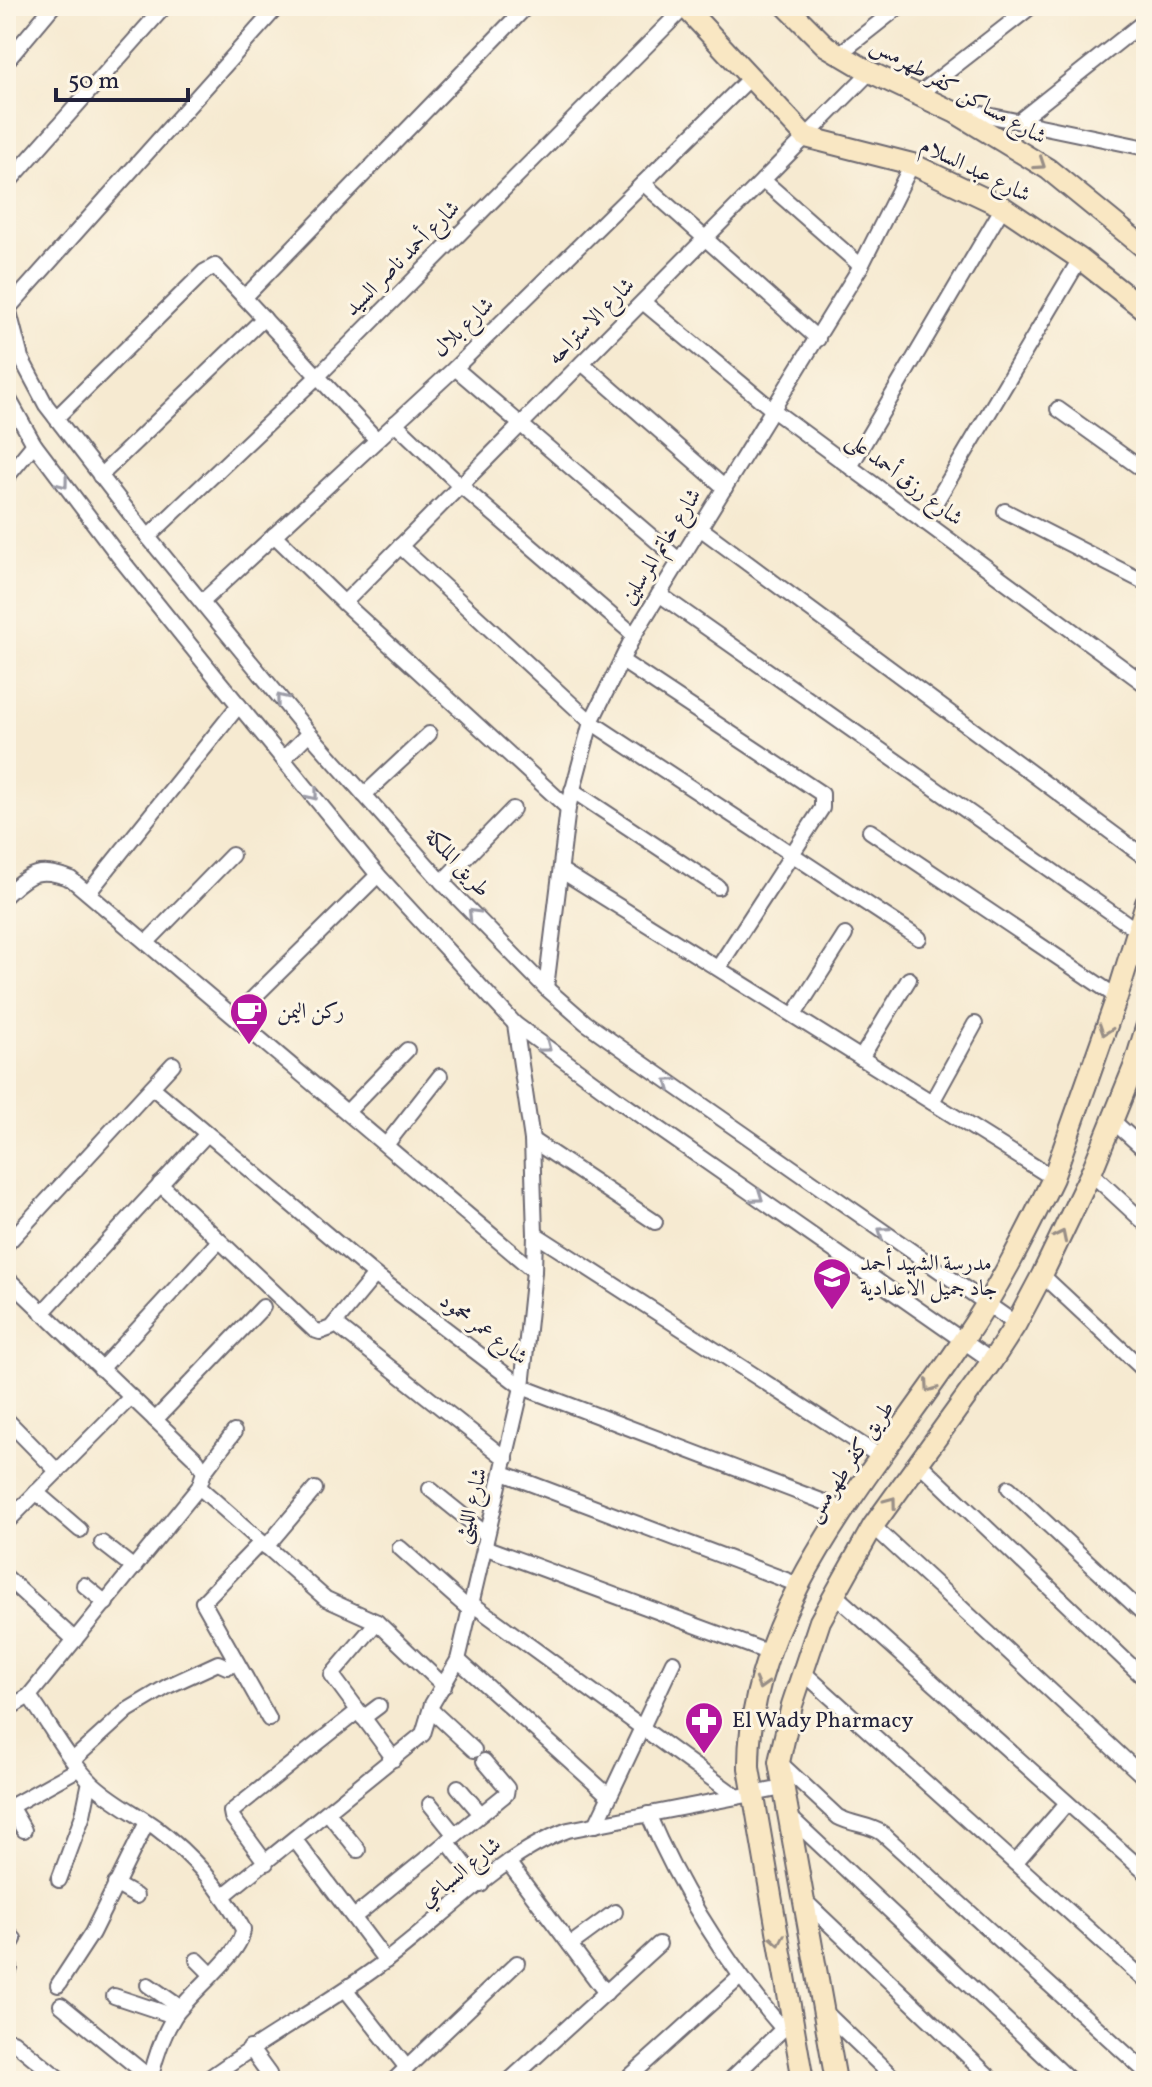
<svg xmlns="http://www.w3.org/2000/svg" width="1152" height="2087" viewBox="0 0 1152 2087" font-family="Vollkorn,Amiri,serif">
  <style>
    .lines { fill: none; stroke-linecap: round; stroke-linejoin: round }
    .street-casing { stroke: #6c6870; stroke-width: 18 }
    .secondary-casing { stroke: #6c6870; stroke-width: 24 }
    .street { stroke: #fff; stroke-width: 14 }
    .secondary { stroke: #f9e7c3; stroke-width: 20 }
    .oneway { stroke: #988e86 }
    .oneway2 { stroke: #9c9ca7 }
    .labels { text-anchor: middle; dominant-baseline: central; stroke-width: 6; stroke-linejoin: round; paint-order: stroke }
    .street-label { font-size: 22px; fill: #22223b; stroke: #fcf5e5 }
    .poi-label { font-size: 22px; fill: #22223b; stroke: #fcf5e5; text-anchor: start }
  </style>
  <rect width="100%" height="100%" fill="#fcf5e5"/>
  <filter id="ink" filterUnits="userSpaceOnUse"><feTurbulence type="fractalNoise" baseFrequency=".0125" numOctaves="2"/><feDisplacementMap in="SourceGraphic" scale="16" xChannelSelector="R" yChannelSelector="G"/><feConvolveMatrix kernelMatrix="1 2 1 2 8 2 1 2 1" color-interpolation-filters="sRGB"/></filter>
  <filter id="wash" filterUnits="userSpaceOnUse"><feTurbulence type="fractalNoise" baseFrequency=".006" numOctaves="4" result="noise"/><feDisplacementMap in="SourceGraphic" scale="32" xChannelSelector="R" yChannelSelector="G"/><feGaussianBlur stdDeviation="1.8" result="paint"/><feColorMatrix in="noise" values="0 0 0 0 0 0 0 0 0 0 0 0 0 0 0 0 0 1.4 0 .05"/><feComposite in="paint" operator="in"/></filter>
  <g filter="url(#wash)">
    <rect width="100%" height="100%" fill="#f6ead1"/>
  </g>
  <g filter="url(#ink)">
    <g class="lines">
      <defs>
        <g id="street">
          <polyline points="839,54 900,6"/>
          <polyline points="6,62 53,6"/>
          <polyline points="919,94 1032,6"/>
          <polyline points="958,109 1146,148"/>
          <polyline points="1019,121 1146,20"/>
          <polyline points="763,180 861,266"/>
          <polyline points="643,183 818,339"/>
          <polyline points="6,185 165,6"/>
          <polyline points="245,297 527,6"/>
          <polyline points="6,300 21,358 46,405 148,537 309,733 442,882 546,988 586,1023 645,1065 1016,1324"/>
          <polyline points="643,302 773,410 1146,685"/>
          <polyline points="6,311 278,6"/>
          <polyline points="582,363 725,488"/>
          <polyline points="455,368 680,561"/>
          <polyline points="6,394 34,444 120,558 214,675 378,875 515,1024 621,1102 992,1361"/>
          <polyline points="1058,409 1146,472"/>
          <polyline points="56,418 204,272 215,266 377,440"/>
          <polyline points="395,423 460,485 634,635"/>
          <polyline points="850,467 1003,207"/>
          <polyline points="100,476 264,318"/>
          <polyline points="6,478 34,444"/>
          <polyline points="1005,511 1146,583"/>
          <polyline points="924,522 1080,259"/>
          <polyline points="700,528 1146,858"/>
          <polyline points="274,535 344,603 568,808"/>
          <polyline points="148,537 318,376 685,7"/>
          <polyline points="400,546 591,722 919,938"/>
          <polyline points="659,594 1139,932"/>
          <polyline points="202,602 455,368 750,78"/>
          <polyline points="344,603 870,72"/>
          <polyline points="622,661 822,794 822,808 718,968"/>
          <polyline points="283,759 309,733"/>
          <polyline points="572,790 718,887"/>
          <polyline points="364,795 429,734"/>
          <polyline points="870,831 1117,997"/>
          <polyline points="562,871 1053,1178"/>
          <polyline points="442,882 513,809"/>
          <polyline points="89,892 239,705"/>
          <path d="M6 895C30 872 40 867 71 879L534 1271"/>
          <polyline points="147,942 232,855"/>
          <polyline points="546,988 568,808 591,722 634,635 861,266 912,164"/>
          <polyline points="794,1015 845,935"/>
          <polyline points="235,1016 378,875"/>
          <polyline points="861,1058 909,979"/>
          <polyline points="152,1087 375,1275 522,1387 845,1510"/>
          <polyline points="932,1102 975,1024"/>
          <polyline points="347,1112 407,1050"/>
          <polyline points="1113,1121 1146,1151"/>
          <polyline points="532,1140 655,1222"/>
          <polyline points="386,1145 440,1076"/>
          <polyline points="1091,1173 1146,1224"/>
          <polyline points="160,1184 314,1330 320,1332 331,1328 375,1275"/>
          <polyline points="535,1234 881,1457"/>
          <polyline points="6,1245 173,1064"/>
          <polyline points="1042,1275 1146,1372"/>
          <polyline points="6,1277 197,1460 204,1472 199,1487 29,1696 6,1710"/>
          <polyline points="42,1313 206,1135"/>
          <polyline points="335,1324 506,1459"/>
          <polyline points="101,1369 219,1241"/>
          <polyline points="6,1419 57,1471"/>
          <polyline points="155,1420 263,1307"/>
          <polyline points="920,1464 1146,1680"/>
          <polyline points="204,1472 234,1432"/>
          <polyline points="503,1473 799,1585"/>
          <polyline points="199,1487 326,1599 377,1622 444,1686"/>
          <polyline points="1009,1488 1146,1616"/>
          <polyline points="430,1489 487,1535"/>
          <polyline points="36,1492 80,1530"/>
          <polyline points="6,1523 131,1397"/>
          <polyline points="873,1526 1146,1779"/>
          <polyline points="261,1542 203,1602 269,1719"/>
          <polyline points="102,1543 134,1568"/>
          <polyline points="266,1547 315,1489"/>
          <polyline points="484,1547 770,1653"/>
          <polyline points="400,1548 470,1610"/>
          <polyline points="6,1577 75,1640"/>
          <polyline points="84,1585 106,1603"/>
          <polyline points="834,1594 1146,1873"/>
          <polyline points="471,1603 737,1797"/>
          <polyline points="377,1622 332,1675 394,1759"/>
          <polyline points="458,1660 609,1796"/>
          <polyline points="803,1672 1146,1981"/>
          <path d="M29 1696C49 1723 66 1757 90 1781 109 1800 134 1812 155 1827 191 1854 223 1890 243 1929 243 1953 189 1993 174 2017 162 2036 156 2056 151 2076"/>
          <polyline points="431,1710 474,1750"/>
          <polyline points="363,1718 379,1706"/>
          <polyline points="73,1760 128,1710 168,1686 218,1663 227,1667 236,1662"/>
          <path d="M779 1762 838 1817C853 1825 868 1824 882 1833L1146 2072"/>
          <polyline points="458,1787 481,1814"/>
          <polyline points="430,1804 455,1835"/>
          <polyline points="10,1806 24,1830"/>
          <polyline points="6,1809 78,1769"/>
          <polyline points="328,1813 358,1850"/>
          <path d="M648 1814C682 1894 727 1964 783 2029"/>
          <polyline points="788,1815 1071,2081"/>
          <polyline points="596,1825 673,1662"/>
          <polyline points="295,1840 386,1961"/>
          <polyline points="447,1841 481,1885"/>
          <polyline points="508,1862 606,1993"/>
          <polyline points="266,1863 232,1817 231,1812 358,1711"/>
          <polyline points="1015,1863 1067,1803"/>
          <polyline points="59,1880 83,1815 90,1781"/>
          <polyline points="115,1884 136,1896"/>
          <polyline points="223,1896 423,1734 432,1704 458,1660 522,1387 534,1271 535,1234 532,1140 515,1024"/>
          <polyline points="803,1899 994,2081"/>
          <polyline points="354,1917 506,1794 507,1788 484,1761"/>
          <polyline points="6,1931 14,1939 6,1953"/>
          <polyline points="570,1945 615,1912"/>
          <polyline points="197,1960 211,1974"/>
          <polyline points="6,1962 10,1968 6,1977"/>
          <polyline points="58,1985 92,1933 147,1822"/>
          <polyline points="148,1985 181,2008"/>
          <polyline points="346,1990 407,2068"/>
          <polyline points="114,1996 174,2016"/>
          <polyline points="61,2005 154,2081"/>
          <polyline points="822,2009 897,2081"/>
          <polyline points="13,2041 62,2081"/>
          <polyline points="250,2048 269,2074 264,2081"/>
          <path d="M205 2081C263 2038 327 2005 384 1962 441 1920 503 1853 568 1830L783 1788"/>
          <polyline points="393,2081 517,1963"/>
          <polyline points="509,2081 659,1944"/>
          <polyline points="625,2081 740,1977"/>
          <polyline points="729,2081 789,2023"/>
        </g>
        <g id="secondary">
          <polyline points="684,6 806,137 912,164 1003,207 1080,259 1146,311"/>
          <polyline points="786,6 826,46 870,72 956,113 1048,169 1146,249"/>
          <path d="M803 2081 749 1768C747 1608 878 1468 962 1342 997 1291 1026 1234 1053 1178L1117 997 1146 903"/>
          <polyline points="836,2081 779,1762 792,1705 820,1621 873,1526 992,1361 1016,1324 1042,1275 1091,1173 1134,1067 1146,1028"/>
        </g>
      </defs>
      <!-- street casing -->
      <use href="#street" class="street-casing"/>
      <!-- secondary casing -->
      <use href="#secondary" class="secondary-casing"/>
      <!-- street -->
      <use href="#street" class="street"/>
      <!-- secondary -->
      <use href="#secondary" class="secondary"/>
    </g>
    <!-- one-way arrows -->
    <defs><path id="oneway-chevron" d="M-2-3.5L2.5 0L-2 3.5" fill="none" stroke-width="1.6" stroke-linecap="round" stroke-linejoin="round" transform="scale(2)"/></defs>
    <g class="oneway">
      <use href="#oneway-chevron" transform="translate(1040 164) rotate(34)"/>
      <use href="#oneway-chevron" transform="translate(1105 1030) rotate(109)"/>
      <use href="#oneway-chevron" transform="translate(1061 1236) rotate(-64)"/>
      <use href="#oneway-chevron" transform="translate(930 1387) rotate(125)"/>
      <use href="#oneway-chevron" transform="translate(891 1502) rotate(-53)"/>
      <use href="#oneway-chevron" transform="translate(761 1684) rotate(106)"/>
      <use href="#oneway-chevron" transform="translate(778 1940) rotate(80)"/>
    </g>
    <g class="oneway2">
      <use href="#oneway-chevron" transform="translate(63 483) rotate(53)"/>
      <use href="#oneway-chevron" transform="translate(281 699) rotate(-129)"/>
      <use href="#oneway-chevron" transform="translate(313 795) rotate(51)"/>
      <use href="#oneway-chevron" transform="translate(473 914) rotate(-134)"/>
      <use href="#oneway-chevron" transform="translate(546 1047) rotate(37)"/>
      <use href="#oneway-chevron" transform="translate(670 1083) rotate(-145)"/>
      <use href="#oneway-chevron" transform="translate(758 1197) rotate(35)"/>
      <use href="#oneway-chevron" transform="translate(883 1232) rotate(-145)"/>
    </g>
  </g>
  <!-- icons -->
  <defs>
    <symbol id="cafe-pin" viewBox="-11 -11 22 30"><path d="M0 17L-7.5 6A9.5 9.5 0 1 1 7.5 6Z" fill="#b5179e" stroke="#fcf5e5"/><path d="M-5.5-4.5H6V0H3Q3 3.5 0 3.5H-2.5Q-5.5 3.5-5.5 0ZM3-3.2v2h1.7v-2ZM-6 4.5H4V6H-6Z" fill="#fff"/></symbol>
    <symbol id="school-pin" viewBox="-11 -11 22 30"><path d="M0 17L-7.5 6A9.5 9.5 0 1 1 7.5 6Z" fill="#b5179e" stroke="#fcf5e5"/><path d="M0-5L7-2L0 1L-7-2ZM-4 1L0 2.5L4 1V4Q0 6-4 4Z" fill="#fff"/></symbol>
    <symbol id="pharmacy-pin" viewBox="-11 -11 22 30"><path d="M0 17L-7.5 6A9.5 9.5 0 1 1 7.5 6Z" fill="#b5179e" stroke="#fcf5e5"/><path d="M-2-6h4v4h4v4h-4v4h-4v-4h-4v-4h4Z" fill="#fff"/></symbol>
  </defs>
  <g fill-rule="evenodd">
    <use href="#cafe-pin" x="227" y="990" width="44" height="60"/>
    <use href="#school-pin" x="810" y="1255" width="44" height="60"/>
    <use href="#pharmacy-pin" x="682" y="1699" width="44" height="60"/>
  </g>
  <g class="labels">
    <!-- street labels -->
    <g class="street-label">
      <text transform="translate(958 92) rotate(29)">شارع مساكن كفر طهرمس</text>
      <text transform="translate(975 171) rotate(26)">شارع عبد السلام</text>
      <text transform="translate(403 259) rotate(-45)">شارع أحمد ناصر السيد</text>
      <text transform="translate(592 322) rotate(-45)">شارع الاستراحه</text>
      <text transform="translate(464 328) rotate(-44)">شارع بلال</text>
      <text transform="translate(904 480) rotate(37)">شارع رزق أحمد على</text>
      <text transform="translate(662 547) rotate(-58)">شارع خاتم المرسلين</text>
      <text transform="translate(457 864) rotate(47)">طريق الملكة</text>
      <text transform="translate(483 1330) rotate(37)">شارع عمر محمود</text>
      <text transform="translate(851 1462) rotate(-56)">طريق كفر طهرمس</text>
      <text transform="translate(472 1506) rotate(-76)">شارع الليثى</text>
      <text transform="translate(461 1873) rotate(-39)">شارع السباعي</text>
    </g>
    <!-- poi labels -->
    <g class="poi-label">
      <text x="277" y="1012">ركن اليمن</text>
      <text x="860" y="1264">مدرسة الشهيد أحمد<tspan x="860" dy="25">جاد جميل الاعدادية</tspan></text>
      <text x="732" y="1721">El Wady Pharmacy</text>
    </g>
  </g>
  <!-- margin -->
  <rect width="1152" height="2087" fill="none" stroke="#fcf5e5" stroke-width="32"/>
  <!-- scale -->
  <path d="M56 88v12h132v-12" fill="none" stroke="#22223b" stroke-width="4"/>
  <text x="68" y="88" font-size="24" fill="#22223b" stroke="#fcf5e5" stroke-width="6" paint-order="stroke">50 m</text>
</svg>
